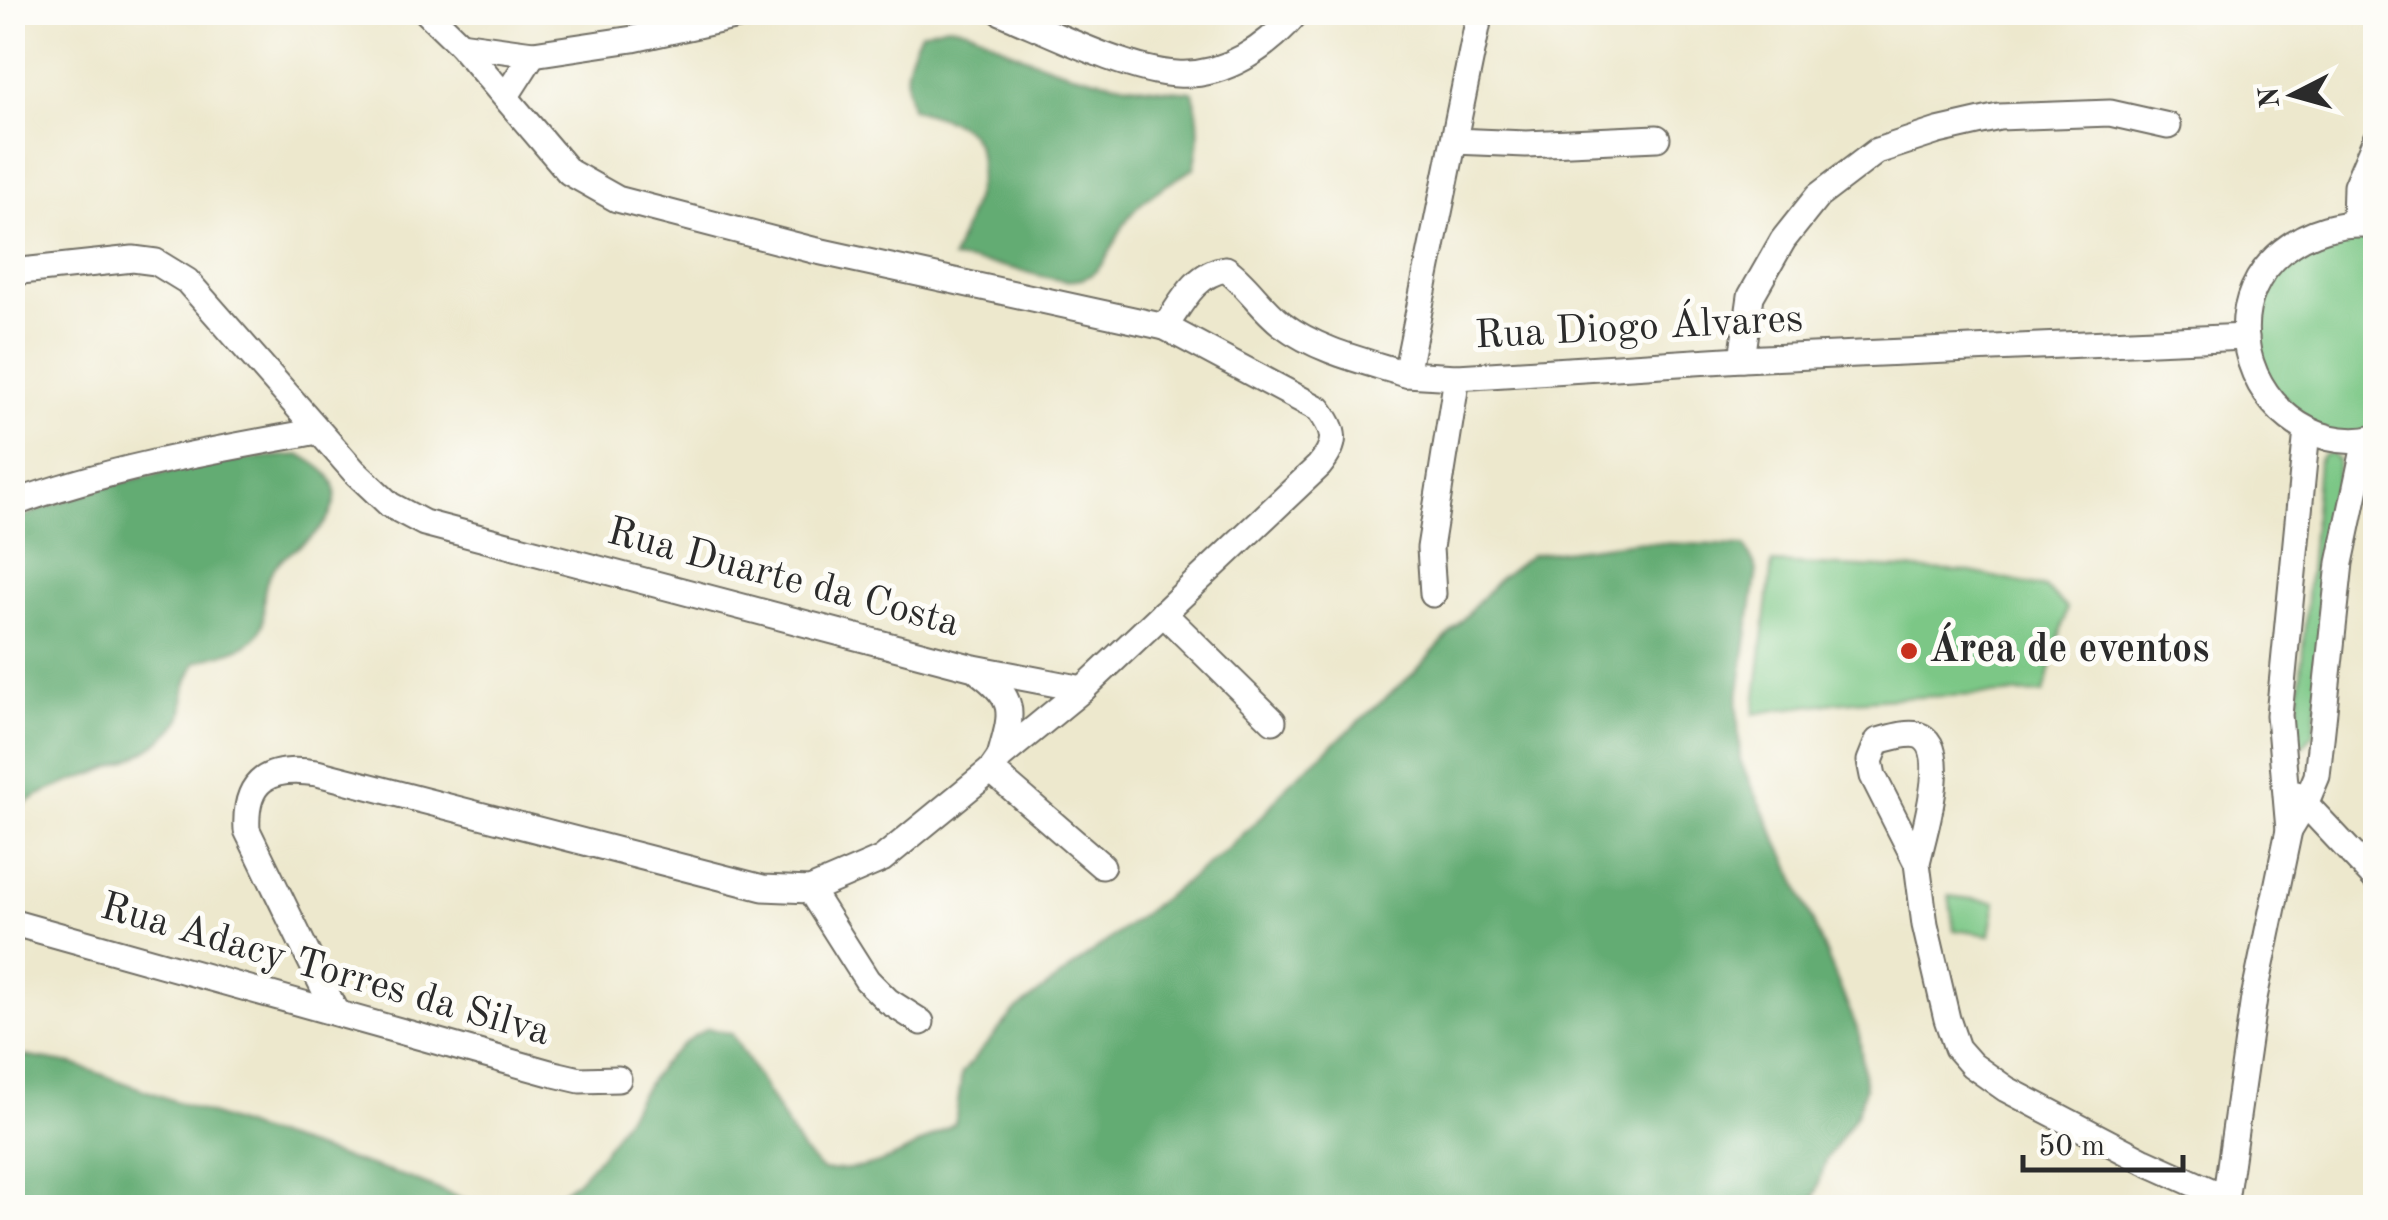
<svg xmlns="http://www.w3.org/2000/svg" width="2388" height="1220" viewBox="0 0 2388 1220" font-family="'Old Standard TT',serif">
  <style>
    .green { fill: #7bc786; stroke: #537958; stroke-width: 2.5 }
    .forest { fill: #64ac73; stroke: #486c4f; stroke-width: 2.5 }
    .lines { fill: none; stroke-linecap: round; stroke-linejoin: round }
    .street-casing { stroke: #6f6d64; stroke-width: 29 }
    .street { stroke: #fff; stroke-width: 25 }
    .poi-dot { fill: #c8321e; stroke: #fdfcf7; stroke-width: 4 }
    .labels { text-anchor: middle; dominant-baseline: central; stroke-width: 10; stroke-linejoin: round; paint-order: stroke }
    .street-label { font-size: 40px; fill: #2b2b2b; stroke: #fdfcf7 }
    .poi-label { font-size: 40px; font-weight: bold; fill: #2b2b2b; stroke: #fdfcf7; text-anchor: start }
  </style>
  <rect width="100%" height="100%" fill="#fdfcf7"/>
  <filter id="ink" filterUnits="userSpaceOnUse"><feTurbulence type="fractalNoise" baseFrequency=".01" numOctaves="2"/><feDisplacementMap in="SourceGraphic" scale="20" xChannelSelector="R" yChannelSelector="G"/><feConvolveMatrix kernelMatrix="1 2 1 2 8 2 1 2 1" color-interpolation-filters="sRGB"/></filter>
  <filter id="wash" filterUnits="userSpaceOnUse"><feTurbulence type="fractalNoise" baseFrequency=".0048" numOctaves="4" result="noise"/><feDisplacementMap in="SourceGraphic" scale="40" xChannelSelector="R" yChannelSelector="G"/><feGaussianBlur stdDeviation="2.25" result="paint"/><feColorMatrix in="noise" values="0 0 0 0 0 0 0 0 0 0 0 0 0 0 0 0 0 1.4 0 .05"/><feComposite in="paint" operator="in"/></filter>
  <g filter="url(#wash)">
    <rect width="100%" height="100%" fill="#ede8cd"/>
    <!-- green -->
    <g class="green">
      <polygon points="2375,223 2375,438 2327,438 2253,369 2247,343 2272,261"/>
      <polygon points="2331,453 2338,460 2337,491 2314,734 2303,746 2296,733 2318,462 2322,455"/>
      <path d="M1772 563 1971 572 2045 588 2067 608 2044 693C1948 696 1848 696 1754 714Z"/>
      <polygon points="1949,896 1996,902 1990,935 1954,930"/>
    </g>
    <!-- forest -->
    <g class="forest">
      <path d="M947 25C976 28 986 39 1011 51 1068 77 1132 88 1193 92 1200 120 1201 140 1194 168 1173 182 1149 193 1132 213 1115 233 1109 271 1082 279 1059 285 1028 271 1006 267 988 263 970 261 952 259 964 226 1001 155 963 127 953 120 924 113 911 108 903 75 905 62 921 32Z"/>
      <path d="M301 455C318 465 340 477 335 500 325 543 285 546 270 574 262 589 264 604 263 620 261 650 219 653 196 662 192 671 186 681 185 691 183 701 186 712 180 720 141 775 61 772 13 812V521C105 480 200 459 301 455Z"/>
      <path d="M1635 542 1745 546 1757 570 1737 705 1740 761 1788 862 1859 1033 1865 1088 1856 1115 1826 1160 1812 1207H530C623 1177 626 1068 708 1028L732 1034 803 1152 822 1170C877 1173 909 1151 955 1123L962 1073 1014 1012 1227 850 1264 814 1288 784 1414 673 1500 578 1531 555Z"/>
      <polygon points="12,1054 73,1064 254,1130 409,1178 482,1207 13,1207"/>
    </g>
  </g>
  <g filter="url(#ink)">
    <g class="lines">
      <defs>
        <g id="street">
          <path d="M427 12 460 44 569 172 617 199 813 250 1165 327C1181 304 1195 273 1226 269 1247 284 1261 308 1282 324 1318 351 1364 361 1406 374"/>
          <path d="M1001 12C1047 31 1129 72 1177 74 1225 77 1268 47 1297 12"/>
          <polyline points="1480,12 1406,374 1457,377 1742,359 2246,337"/>
          <polyline points="460,44 533,54 633,39 756,12"/>
          <polyline points="506,96 533,54"/>
          <polyline points="1454,141 1526,144 1657,138"/>
          <polyline points="2355,222 2356,186 2376,139"/>
          <path d="M2376 225C2308 216 2238 266 2246 340 2253 403 2312 453 2376 438"/>
          <path d="M12 272 133 259 156 262 187 281 354 471 390 505 424 523 974 668 1083 689 1319 466C1338 443 1336 432 1319 409L1165 327"/>
          <polyline points="1742,359 1751,296 1783,240 1818,196 1877,151 1938,131 1999,117 2110,113 2168,126"/>
          <path d="M12 504C112 467 214 450 318 431"/>
          <polyline points="1433,594 1430,548 1457,377"/>
          <polyline points="1163,613 1273,721"/>
          <path d="M979 672C1018 701 1012 713 1000 757"/>
          <polyline points="991,770 1102,866"/>
          <polyline points="2296,794 2376,879"/>
          <polyline points="2289,830 2306,802 2317,776 2340,563 2366,440"/>
          <path d="M1917 863C1922 838 1953 746 1918 735 1906 732 1890 738 1878 741L1870 761 1873 776 1917 863 1925 925 1947 1019 1957 1048 1972 1065 2006 1089 2144 1161 2224 1197"/>
          <polyline points="810,890 867,980 888,1001 921,1022"/>
          <polyline points="14,923 550,1073 580,1080 618,1079"/>
          <path d="M335 1011 247 830C244 778 270 766 317 773L763 888 810 890 882 859 991 770 1000 757 1083 689"/>
          <polyline points="2224,1208 2254,998 2289,830 2279,715 2307,430"/>
        </g>
      </defs>
      <!-- street casing -->
      <use href="#street" class="street-casing"/>
      <!-- street -->
      <use href="#street" class="street"/>
    </g>
  </g>
  <!-- markers -->
  <circle class="poi-dot" cx="1909" cy="651" r="10"/>
  <g class="labels">
    <!-- street labels -->
    <g class="street-label">
      <text transform="translate(1639 329) rotate(-3)">Rua Diogo Álvares</text>
      <text transform="translate(783 579) rotate(15)">Rua Duarte da Costa</text>
      <text transform="translate(325 971) rotate(16)">Rua Adacy Torres da Silva</text>
    </g>
    <!-- poi labels -->
    <g class="poi-label">
      <text x="1929" y="651">Área de eventos</text>
    </g>
  </g>
  <!-- margin -->
  <rect width="2388" height="1220" fill="none" stroke="#fdfcf7" stroke-width="50"/>
  <!-- north arrow -->
  <g transform="translate(2293 95) rotate(264)" stroke="#fdfcf7" stroke-width="8" paint-order="stroke">
  <path d="M0-8L18 38L0 25L-18 38Z" fill="#2b2b2b"/>
  <text y="-15" font-size="28" font-weight="bold" text-anchor="middle" fill="#2b2b2b">N</text>
  </g>
  <!-- scale -->
  <path d="M2023 1155v15h160v-15" fill="none" stroke="#2b2b2b" stroke-width="5"/>
  <text x="2038" y="1155" font-size="30" fill="#2b2b2b" stroke="#fdfcf7" stroke-width="8" paint-order="stroke">50 m</text>
</svg>
